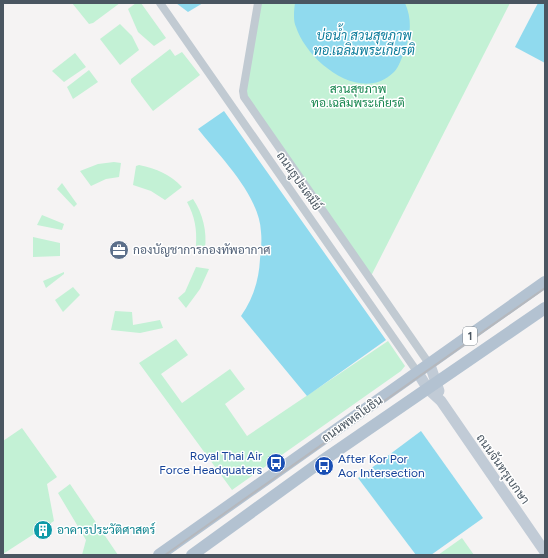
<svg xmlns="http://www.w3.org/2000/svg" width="548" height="558" viewBox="0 0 548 558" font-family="Figtree,Sarabun,sans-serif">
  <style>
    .green { fill: #c3f1d5 }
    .water { fill: #90daee }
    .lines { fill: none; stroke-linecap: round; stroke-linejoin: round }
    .minor { stroke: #c1cad2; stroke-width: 8 }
    .secondary { stroke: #c1cbd6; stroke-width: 11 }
    .primary { stroke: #b3c2d1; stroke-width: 12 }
    .rail { stroke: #b5b8bd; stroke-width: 2 }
    .labels { text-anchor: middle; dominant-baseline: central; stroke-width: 3; stroke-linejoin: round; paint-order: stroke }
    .shield { fill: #fff; stroke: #808990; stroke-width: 1 }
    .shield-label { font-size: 11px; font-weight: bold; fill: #4a5661 }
    .park-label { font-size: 12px; fill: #17864f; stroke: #fff }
    .street-label { font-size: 12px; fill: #4a5661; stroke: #fff }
    .service-label { font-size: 12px; fill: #4e5e75; stroke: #fff; text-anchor: start }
    .transit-label { font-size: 12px; fill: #164399; stroke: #fff; text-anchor: end }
    .culture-label { font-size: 12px; fill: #0d838f; stroke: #fff; text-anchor: start }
    .water-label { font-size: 13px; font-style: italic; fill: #0c7c9b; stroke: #fff }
  </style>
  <rect width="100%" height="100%" fill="#f5f3f3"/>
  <!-- green -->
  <g class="green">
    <polygon points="72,3 120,3 93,23 89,24"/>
    <polygon points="136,3 141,3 166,38 154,46 138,32 128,9"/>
    <polygon points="258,3 510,3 370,278 244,97"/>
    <polygon points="120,24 132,36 139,50 120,65 100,39"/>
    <polygon points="170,49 175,56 182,52 200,75 153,111 131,82 131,79"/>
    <polygon points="75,53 86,67 64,82 52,71"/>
    <polygon points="89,70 98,82 73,99 67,87"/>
    <polygon points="114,162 121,163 119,177 106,179 91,186 80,171 98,164"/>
    <path d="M139 165C157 169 170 174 182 187L165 200 151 191 133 185 136 166Z"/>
    <polygon points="62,183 77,204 74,207 57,189"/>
    <path d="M193 199C203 214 207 231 205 249L196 246C197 229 195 217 187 202Z"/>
    <polygon points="42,215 64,224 62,230 37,225"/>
    <polygon points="33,237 60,243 60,256 33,257"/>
    <polygon points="196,267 209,269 200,289 186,308 178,298 185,292"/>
    <polygon points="64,272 64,274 46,288 43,281"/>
    <polygon points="73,287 80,295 63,312 55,300"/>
    <polygon points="115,311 132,312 133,325 160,320 163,328 140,333 111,330"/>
    <polygon points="176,339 188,355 161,374 182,403 230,369 245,389 225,404 247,436 388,341 405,366 401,371 232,490 139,363"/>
    <polygon points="22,428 57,477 47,484 54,521 3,554 3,441"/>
    <polygon points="70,484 118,555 82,555 86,540 58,493"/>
    <polygon points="462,538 474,555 438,555"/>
  </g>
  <!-- water -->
  <g class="water">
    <polygon points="176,3 203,3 188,12"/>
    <path d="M295 3H405C412 19 411 34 405 50 402 57 399 67 394 72 361 105 307 61 296 27 293 21 294 10 295 3Z"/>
    <polygon points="538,3 545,3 545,63 515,47"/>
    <path d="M224 111 386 340 307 396 241 316C253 299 259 280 260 259 261 250 262 241 261 232 259 194 220 157 198 129Z"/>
    <polygon points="421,431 483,518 431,555 416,555 358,478"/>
  </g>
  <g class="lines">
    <!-- minor -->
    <g class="minor">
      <polyline points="160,3 418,373"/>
      <polyline points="258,3 243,91 244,97 430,365"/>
    </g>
    <!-- secondary -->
    <g class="secondary">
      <polyline points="430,365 439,391"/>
      <polyline points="418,373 428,389 441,401 545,552"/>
    </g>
    <!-- primary -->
    <g class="primary">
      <polyline points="159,555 545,282"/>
      <polyline points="192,555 322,461 545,308"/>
    </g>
    <!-- rail -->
    <polyline class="rail" points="165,555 545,288"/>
  </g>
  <!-- icons -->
  <defs>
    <symbol id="office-disc" viewBox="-11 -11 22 22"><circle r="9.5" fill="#5c6f8a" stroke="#fff"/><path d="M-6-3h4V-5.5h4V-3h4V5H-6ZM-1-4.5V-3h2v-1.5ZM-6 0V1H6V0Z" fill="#fff"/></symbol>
    <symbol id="bus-disc" viewBox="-11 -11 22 22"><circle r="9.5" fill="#1a4fb4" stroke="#fff"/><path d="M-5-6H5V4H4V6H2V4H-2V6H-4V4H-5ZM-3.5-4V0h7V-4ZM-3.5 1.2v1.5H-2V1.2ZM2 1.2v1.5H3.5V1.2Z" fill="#fff"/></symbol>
    <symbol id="building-disc" viewBox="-11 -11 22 22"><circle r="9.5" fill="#0f9aa8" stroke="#fff"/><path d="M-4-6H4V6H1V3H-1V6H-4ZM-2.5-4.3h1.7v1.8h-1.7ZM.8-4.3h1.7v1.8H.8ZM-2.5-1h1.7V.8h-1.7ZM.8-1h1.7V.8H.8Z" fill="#fff"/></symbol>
  </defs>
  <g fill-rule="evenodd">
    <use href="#office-disc" x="108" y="239" width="22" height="22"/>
    <use href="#bus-disc" x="265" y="452" width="22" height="22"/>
    <use href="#bus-disc" x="313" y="455" width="22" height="22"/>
    <use href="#building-disc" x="32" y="519" width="22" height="22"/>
  </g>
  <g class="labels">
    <!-- shield labels -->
    <rect class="shield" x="463" y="327" width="14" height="18" rx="3"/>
    <g class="shield-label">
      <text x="470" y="336">1</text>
    </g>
    <!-- park labels -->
    <g class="park-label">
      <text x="358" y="89">สวนสุขภาพ<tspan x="358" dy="14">ทอ.เฉลิมพระเกียรติ</tspan></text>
    </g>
    <!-- street labels -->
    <g class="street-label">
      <text transform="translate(299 181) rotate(55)">ถนนธูปะเตมีย์</text>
      <text transform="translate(352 419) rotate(-35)">ถนนพหลโยธิน</text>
      <text transform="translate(503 469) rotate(55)">ถนนจันทรุเบกษา</text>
    </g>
    <!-- service labels -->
    <g class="service-label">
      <text x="133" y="250">กองบัญชาการกองทัพอากาศ</text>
    </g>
    <!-- transit labels -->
    <g class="transit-label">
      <text x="262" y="456">Royal Thai Air<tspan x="262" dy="14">Force Headquaters</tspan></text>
      <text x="338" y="459" text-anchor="start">After Kor Por<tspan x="338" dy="14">Aor Intersection</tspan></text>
    </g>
    <!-- culture labels -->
    <g class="culture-label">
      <text x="57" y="530">อาคารประวัติศาสตร์</text>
    </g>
    <!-- water labels -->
    <g class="water-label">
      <text x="364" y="35">บ่อน้ำ สวนสุขภาพ<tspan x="364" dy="15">ทอ.เฉลิมพระเกียรติ</tspan></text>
    </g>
  </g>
  <!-- border -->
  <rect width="548" height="558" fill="none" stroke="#4a5661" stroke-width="8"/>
</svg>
